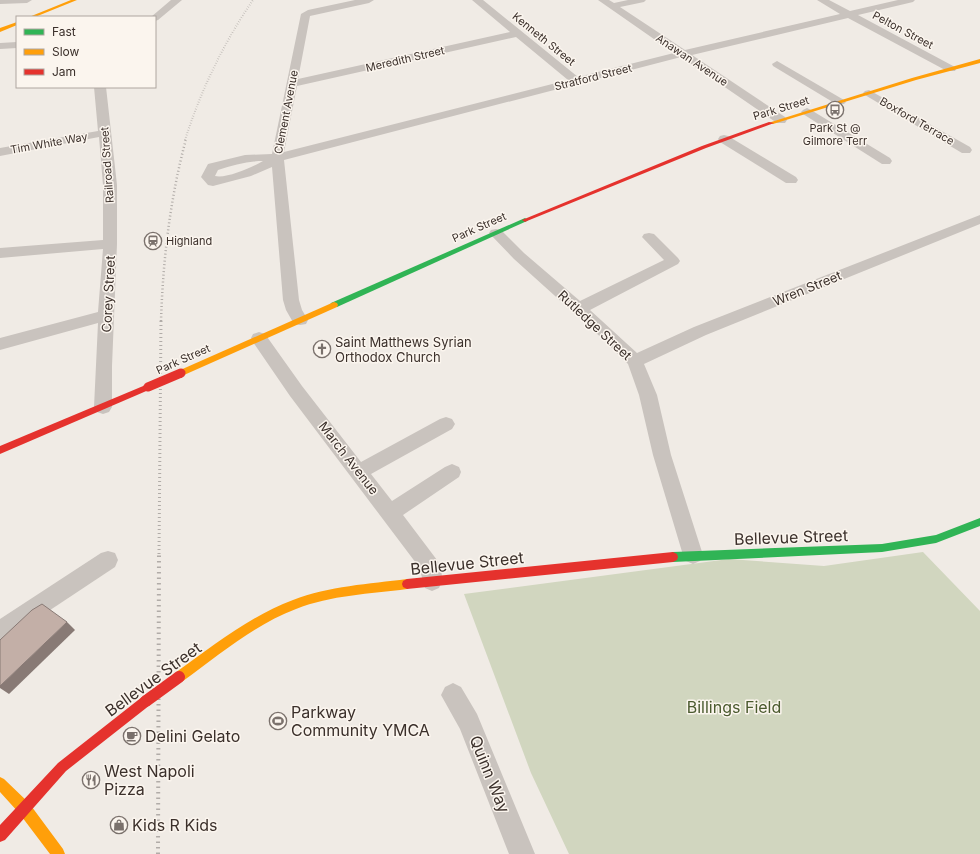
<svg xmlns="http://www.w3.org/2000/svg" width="980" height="854" viewBox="0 0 980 854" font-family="Inter,sans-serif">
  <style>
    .green { fill: #d1d6bf }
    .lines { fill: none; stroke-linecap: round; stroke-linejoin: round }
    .street { fill: #c9c3be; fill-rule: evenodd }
    .fast { fill: #30b455; fill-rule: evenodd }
    .slow { fill: #ff9f0a; fill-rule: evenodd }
    .jam { fill: #e5322d; fill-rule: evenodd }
    .rail-far3 { stroke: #b1aca8; stroke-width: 2; stroke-dasharray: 0.5 2; stroke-linecap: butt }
    .rail-far2 { stroke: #b1aca8; stroke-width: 2.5; stroke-dasharray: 1 2.5; stroke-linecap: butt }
    .rail-far1 { stroke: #b1aca8; stroke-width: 3; stroke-dasharray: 1 3; stroke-linecap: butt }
    .rail { stroke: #b1aca8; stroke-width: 4; stroke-dasharray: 1.5 4; stroke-linecap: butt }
    .jam-bridge-far1 { stroke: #e5322d; stroke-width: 9 }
    .jam-bridge { stroke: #e5322d; stroke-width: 12 }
    .shaded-wall { fill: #887a75 }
    .building { fill: #c3afa7; stroke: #887a75 }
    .labels { text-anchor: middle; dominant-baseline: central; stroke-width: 3; stroke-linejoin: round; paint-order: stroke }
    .far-street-label { font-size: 11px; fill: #3b302b; stroke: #fbf5ee }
    .far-poi-label { font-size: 11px; fill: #3b302b; stroke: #fbf5ee }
    .street-label { font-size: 13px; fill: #3b302b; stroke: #fbf5ee }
    .poi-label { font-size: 13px; fill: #3b302b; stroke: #fbf5ee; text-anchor: start }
    .near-street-label { font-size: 16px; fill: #3b302b; stroke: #fbf5ee }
    .near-park-label { font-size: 16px; fill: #4a5a2e; stroke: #fbf5ee }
    .near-poi-label { font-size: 16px; fill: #3b302b; stroke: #fbf5ee; text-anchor: start }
  </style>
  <rect width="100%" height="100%" fill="#f0ebe5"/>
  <!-- green -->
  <polygon class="green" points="923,552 980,611 980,854 569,854 531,773 464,594 729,559 824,566"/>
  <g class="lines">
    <!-- street -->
    <g class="street">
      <polygon points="0,0 32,0 27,3 0,4"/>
      <polygon points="171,0 182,0 158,20 155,21 155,17 151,17"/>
      <path d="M355 0H374L369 3 310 16 298 79 510 32 472 0H483L578 77 674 53 598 0H609L614 3 628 0H646L644 2 620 7 685 50 840 14 817 0H829L850 11 898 0H915L913 2 858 15 955 67 956 69 955 71H947L848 18 692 55 785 117 787 120 785 123H777L681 57 284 160 299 300 302 310 308 320 306 324 300 325 294 324 286 310 283 300 272 167 251 176 213 186 208 185 201 177 208 164 245 155 272 154 301 14 308 10ZM516 37 568 80 284 152 297 86ZM263 161C253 167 226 179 215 176L218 170C233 165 248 161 263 161Z"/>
      <polygon points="17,42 17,48 0,49 0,43"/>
      <polygon points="777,61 844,100 846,102 844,104 836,104 773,66 772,64"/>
      <polygon points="94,87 106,87 117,185 117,244 112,366 112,407 109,412 103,414 97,412 94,407 98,323 0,350 0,338 98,312 103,249 0,258 0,248 103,240 103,185 99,137 0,156 0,148 98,131"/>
      <polygon points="869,90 970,147 972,150 970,153 962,153 865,95 863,93 865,91"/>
      <polygon points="807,108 811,110 890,158 892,161 890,164 882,164 803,114 801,112 803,110"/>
      <polygon points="724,135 728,136 796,177 798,180 796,183 786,183 720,142 718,139 720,136"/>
      <polygon points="980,215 980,224 706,335 644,364 657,395 671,455 703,555 700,561 693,564 686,561 683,555 653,455 639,395 628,364 605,341 514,259 489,233 491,230 496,229 501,230 524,253 580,301 664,260 642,237 644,234 649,233 654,234 678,258 680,261 678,264 590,310 637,353 694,327"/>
      <path d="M259 332 265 334 302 386 361 462 440 419 446 417 452 419 455 424 452 429 371 474 392 501 445 467 452 464 459 467 461 472 459 477 403 515 437 560C442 570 444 578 439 588L432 591 425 588 419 567 290 396 253 342 251 338 253 334Z"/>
      <polygon points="108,551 115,553 118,560 115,567 8,638 0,641 0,619 101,553"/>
      <polygon points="453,683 461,687 477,714 535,854 509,854 460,729 441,695 445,687"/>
    </g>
    <!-- fast -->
    <g class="fast">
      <polygon points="525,218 528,220 527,221 337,307 331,307 330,305 331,303"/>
      <polygon points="980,518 980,526 936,543 882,552 673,562 669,560 668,557 669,554 673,552 882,544 936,535"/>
    </g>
    <!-- slow -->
    <g class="slow">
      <polygon points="71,0 77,0 35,17 29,17"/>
      <polygon points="17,22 17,25 0,32 0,28"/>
      <polygon points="980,59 980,63 916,80 773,124 768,123 912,78"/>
      <polygon points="334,302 337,303 338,305 337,307 184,375 178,375 177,373 178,371"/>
      <path d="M407 579 411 581 412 584 411 587 407 589C370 594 331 595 296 609 254 625 219 655 183 681L179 683 175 681 173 677 175 673C213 646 250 616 293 600 329 586 369 584 407 579Z"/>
      <polygon points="0,777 4,779 29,803 63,849 65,854 50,854 19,813 0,792"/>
    </g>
    <!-- jam -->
    <g class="jam">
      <polygon points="769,122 774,123 706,148 527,221 525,222 522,220 702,146"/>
      <polygon points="148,384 152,387 151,389 0,454 0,446"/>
      <polygon points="673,552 677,554 678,557 677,560 673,562 407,589 403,587 402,584 403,581 407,579"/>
      <polygon points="146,695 150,697 152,701 150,705 66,771 5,840 0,842 0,825 58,763 142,697"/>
    </g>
    <!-- rail-far3 -->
    <path class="rail-far3" d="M185 140C201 90 223 44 253 0"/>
    <!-- rail-far2 -->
    <path class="rail-far2" d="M161 321C163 259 170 199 186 139"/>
    <!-- rail-far1 -->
    <polyline class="rail-far1" points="159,554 161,320"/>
    <!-- rail -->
    <polyline class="rail" points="158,854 159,553"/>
    <!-- jam-bridge-far1 -->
    <polyline class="jam-bridge-far1" points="148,387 181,373"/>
    <!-- jam-bridge -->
    <polyline class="jam-bridge" points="146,701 179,677"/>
  </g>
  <!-- shaded-wall -->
  <polygon class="shaded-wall" points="67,622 75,630 9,694 0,688 0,686"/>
  <!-- building -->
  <polygon class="building" points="42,604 67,622 0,686 0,640 32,610"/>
  <!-- icons -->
  <defs>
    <symbol id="bus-ring" viewBox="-11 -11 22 22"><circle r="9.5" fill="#fbf5ee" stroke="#7a716c" stroke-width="1.5"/><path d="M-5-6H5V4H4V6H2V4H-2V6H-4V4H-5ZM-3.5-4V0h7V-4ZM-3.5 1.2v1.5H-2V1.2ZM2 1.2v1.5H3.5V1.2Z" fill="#7a716c"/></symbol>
    <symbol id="station-ring" viewBox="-11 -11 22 22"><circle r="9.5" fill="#fbf5ee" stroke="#7a716c" stroke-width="1.5"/><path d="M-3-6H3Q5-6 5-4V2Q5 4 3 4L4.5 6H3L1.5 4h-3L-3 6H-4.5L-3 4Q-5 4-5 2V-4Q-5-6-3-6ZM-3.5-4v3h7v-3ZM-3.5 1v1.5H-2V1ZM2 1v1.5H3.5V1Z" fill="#7a716c"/></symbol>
    <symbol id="church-ring" viewBox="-11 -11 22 22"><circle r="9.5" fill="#fbf5ee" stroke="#7a716c" stroke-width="1.5"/><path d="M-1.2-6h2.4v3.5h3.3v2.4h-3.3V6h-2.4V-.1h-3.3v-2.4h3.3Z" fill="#7a716c"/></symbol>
    <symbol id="stadium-ring" viewBox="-11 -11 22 22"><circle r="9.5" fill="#fbf5ee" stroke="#7a716c" stroke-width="1.5"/><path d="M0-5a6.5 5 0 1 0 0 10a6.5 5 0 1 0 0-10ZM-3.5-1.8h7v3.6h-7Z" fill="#7a716c"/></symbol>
    <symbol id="cafe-ring" viewBox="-11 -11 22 22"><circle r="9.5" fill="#fbf5ee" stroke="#7a716c" stroke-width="1.5"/><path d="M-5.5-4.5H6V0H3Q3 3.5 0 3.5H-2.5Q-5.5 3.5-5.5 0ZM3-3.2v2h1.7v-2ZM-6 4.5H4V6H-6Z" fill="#7a716c"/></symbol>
    <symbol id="restaurant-ring" viewBox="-11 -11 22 22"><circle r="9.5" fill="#fbf5ee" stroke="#7a716c" stroke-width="1.5"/><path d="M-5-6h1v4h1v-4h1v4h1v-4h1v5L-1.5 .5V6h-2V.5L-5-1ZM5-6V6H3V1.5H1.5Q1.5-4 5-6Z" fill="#7a716c"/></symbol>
    <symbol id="shop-ring" viewBox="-11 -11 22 22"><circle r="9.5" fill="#fbf5ee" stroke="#7a716c" stroke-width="1.5"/><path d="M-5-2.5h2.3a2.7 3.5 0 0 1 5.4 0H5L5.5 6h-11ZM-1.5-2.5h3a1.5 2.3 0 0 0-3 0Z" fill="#7a716c"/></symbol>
  </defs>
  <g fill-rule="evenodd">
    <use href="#bus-ring" x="825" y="100" width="20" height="20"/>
    <use href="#station-ring" x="143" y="231" width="20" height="20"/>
    <use href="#church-ring" x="312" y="339" width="20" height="20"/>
    <use href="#stadium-ring" x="268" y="711" width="20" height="20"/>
    <use href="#cafe-ring" x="122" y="726" width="20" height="20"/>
    <use href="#restaurant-ring" x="81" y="770" width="20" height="20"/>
    <use href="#shop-ring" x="109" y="815" width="20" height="20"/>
  </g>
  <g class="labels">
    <!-- far-street labels -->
    <g class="far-street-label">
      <text transform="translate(903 30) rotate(28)">Pelton Street</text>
      <text transform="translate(544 39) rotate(39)">Kenneth Street</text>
      <text transform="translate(405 59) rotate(-13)">Meredith Street</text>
      <text transform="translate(692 60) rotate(34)">Anawan Avenue</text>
      <text transform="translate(593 77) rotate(-14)">Stratford Street</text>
      <text transform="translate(781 108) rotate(-17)">Park Street</text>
      <text transform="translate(286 112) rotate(-79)">Clement Avenue</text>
      <text transform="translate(917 121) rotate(30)">Boxford Terrace</text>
      <text transform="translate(49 143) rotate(-10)">Tim White Way</text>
      <text transform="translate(107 165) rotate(-94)">Railroad Street</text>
      <text transform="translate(479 227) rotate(-24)">Park Street</text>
      <text transform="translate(183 359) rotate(-24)">Park Street</text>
    </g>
    <!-- far-poi labels -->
    <g class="far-poi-label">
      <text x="835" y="128">Park St @<tspan x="835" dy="13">Gilmore Terr</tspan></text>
      <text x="166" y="241" text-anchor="start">Highland</text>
    </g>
    <!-- street labels -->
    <g class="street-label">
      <text transform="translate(807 288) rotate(-22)">Wren Street</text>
      <text transform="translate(108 294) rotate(-87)">Corey Street</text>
      <text transform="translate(595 325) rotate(43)">Rutledge Street</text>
      <text transform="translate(349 458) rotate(52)">March Avenue</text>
    </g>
    <!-- poi labels -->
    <g class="poi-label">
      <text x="335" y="342">Saint Matthews Syrian<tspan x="335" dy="15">Orthodox Church</tspan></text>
    </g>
    <!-- near-street labels -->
    <g class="near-street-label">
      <text transform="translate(791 537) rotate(-2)">Bellevue Street</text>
      <text transform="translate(467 563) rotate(-6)">Bellevue Street</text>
      <text transform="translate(153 679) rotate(-36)">Bellevue Street</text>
      <text transform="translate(490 774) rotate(68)">Quinn Way</text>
    </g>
    <!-- near-park labels -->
    <g class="near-park-label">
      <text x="734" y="707">Billings Field</text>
    </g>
    <!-- near-poi labels -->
    <g class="near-poi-label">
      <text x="291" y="712">Parkway<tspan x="291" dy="18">Community YMCA</tspan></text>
      <text x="145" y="736">Delini Gelato</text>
      <text x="104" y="771">West Napoli<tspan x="104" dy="18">Pizza</tspan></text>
      <text x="132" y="825">Kids R Kids</text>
    </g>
  </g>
  <!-- legend -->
  <rect x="16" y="16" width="140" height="72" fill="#fbf5ee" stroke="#aea6a0"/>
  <rect x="24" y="29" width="20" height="6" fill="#30b455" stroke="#aea6a0"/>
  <text x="52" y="36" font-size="12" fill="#3b302b">Fast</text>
  <rect x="24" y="49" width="20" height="6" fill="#ff9f0a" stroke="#aea6a0"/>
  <text x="52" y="56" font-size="12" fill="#3b302b">Slow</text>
  <rect x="24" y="69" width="20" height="6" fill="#e5322d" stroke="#aea6a0"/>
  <text x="52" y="76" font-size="12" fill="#3b302b">Jam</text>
</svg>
